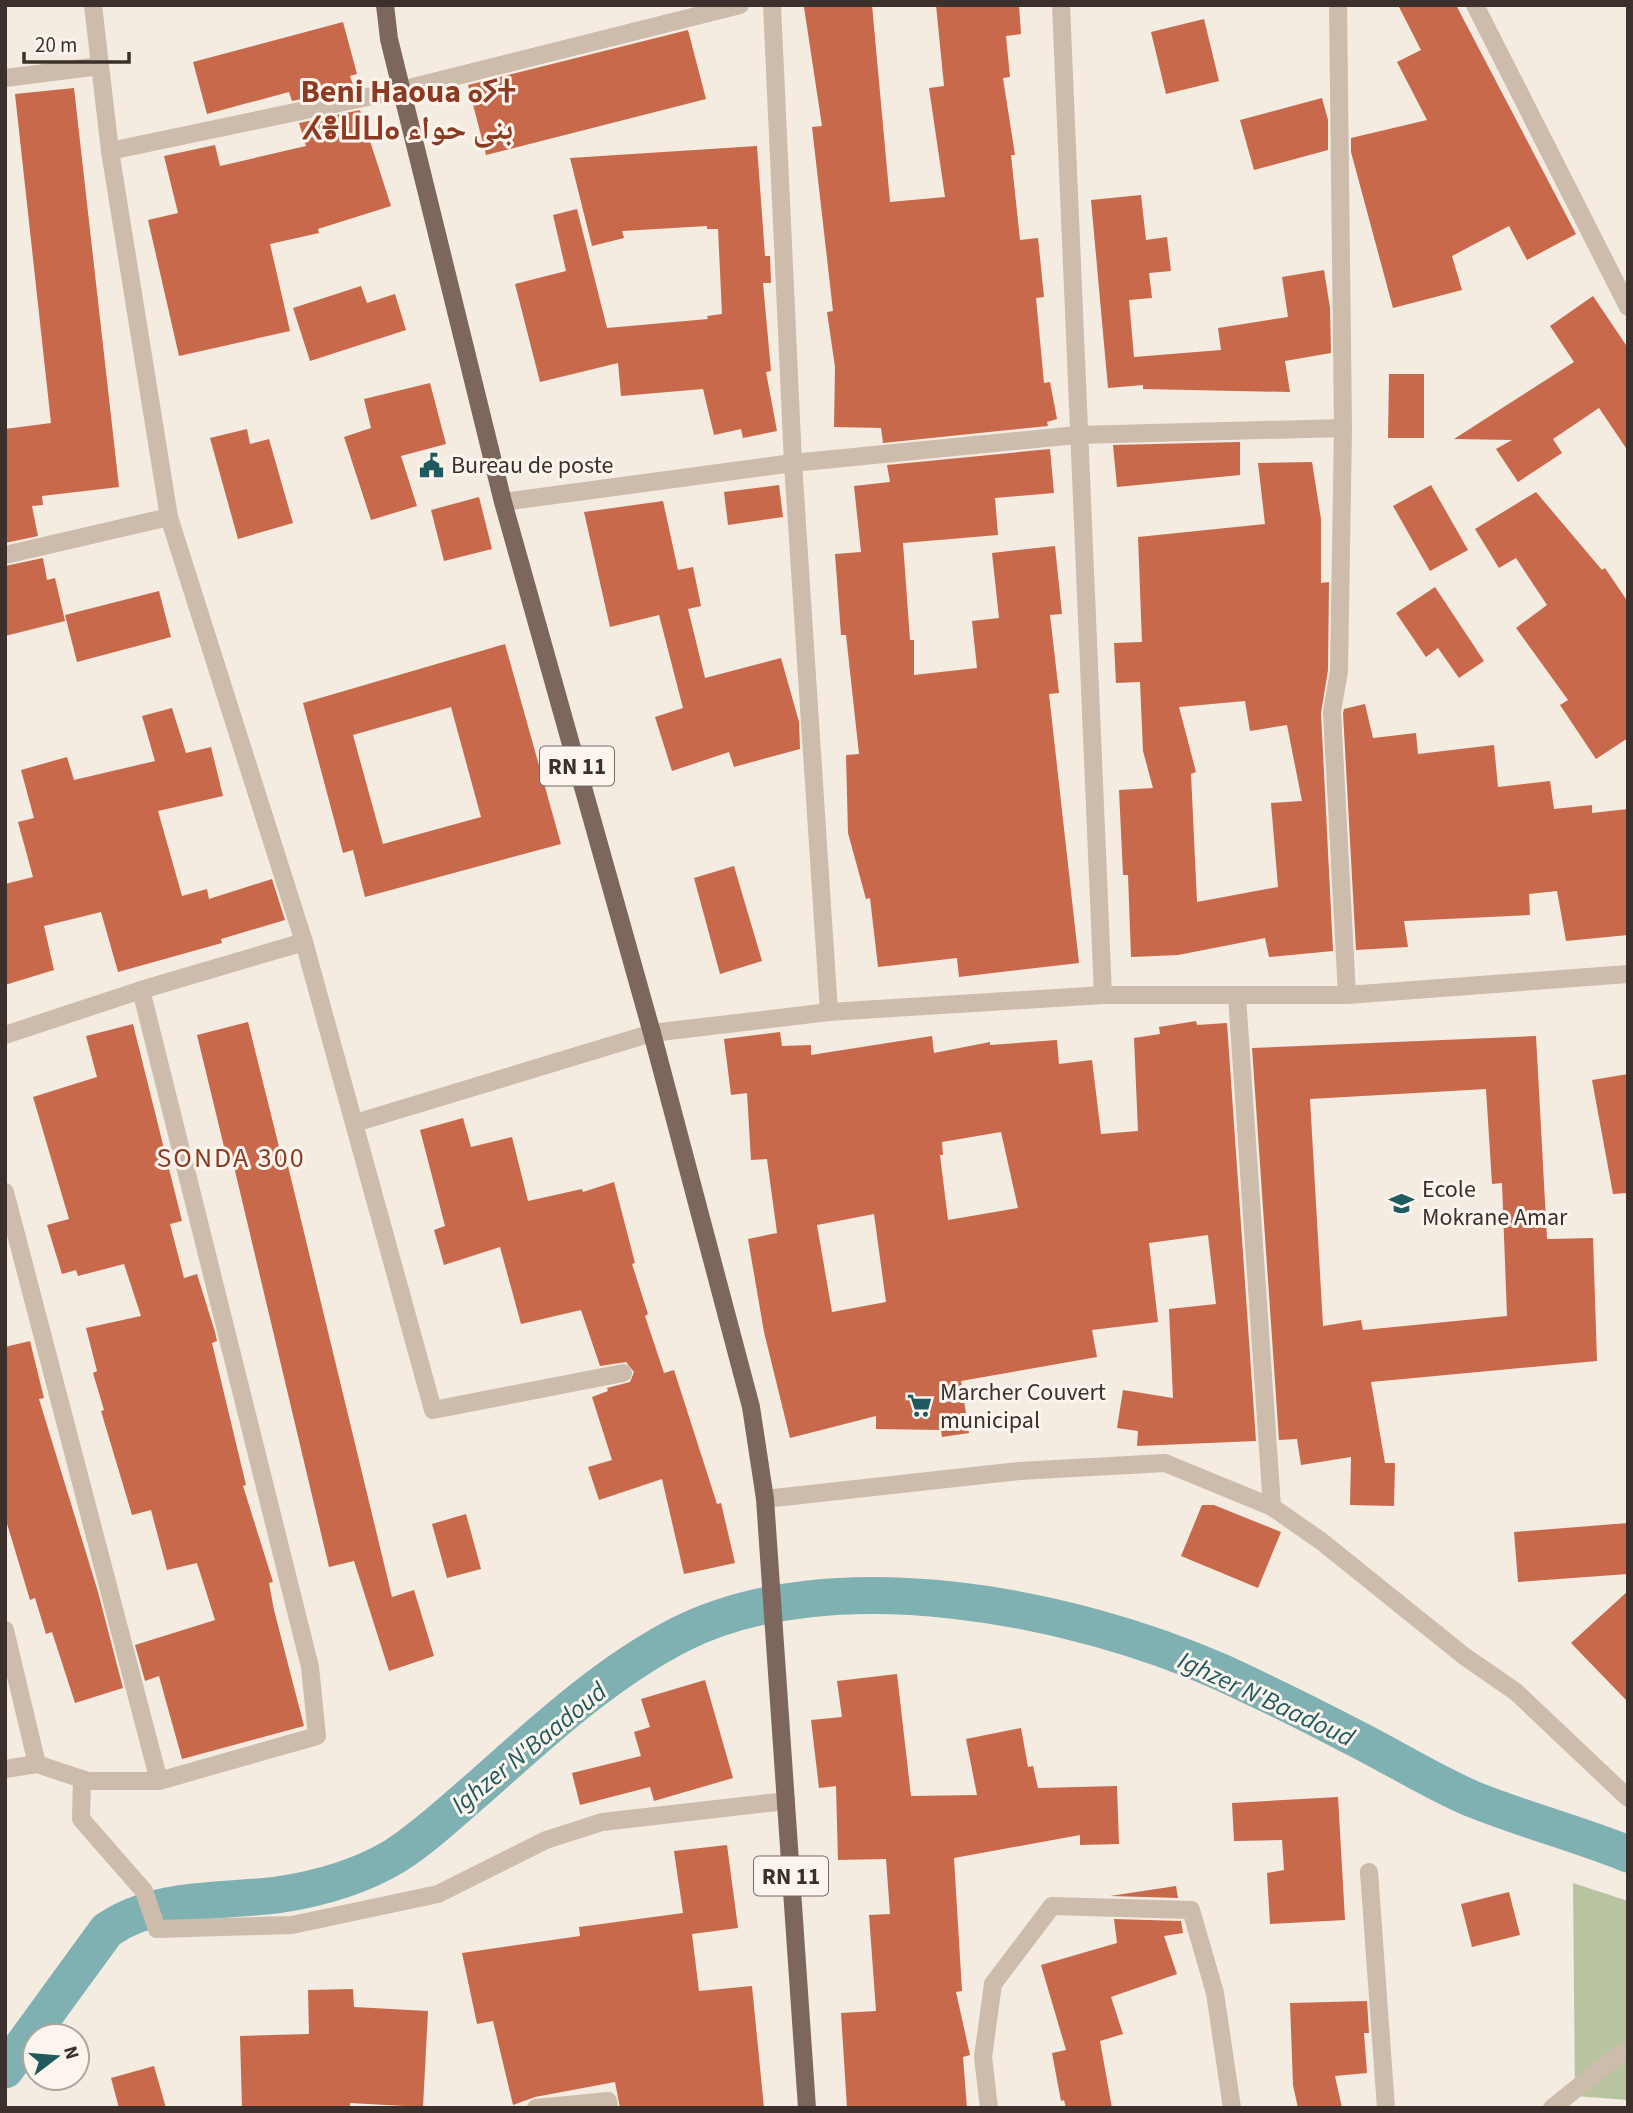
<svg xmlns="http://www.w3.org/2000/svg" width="1633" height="2113" viewBox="0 0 1633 2113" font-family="'Source Sans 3','Noto Naskh Arabic','Noto Sans Tifinagh',sans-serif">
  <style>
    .green { fill: #b8c4a0 }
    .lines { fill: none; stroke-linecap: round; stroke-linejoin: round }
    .canal { stroke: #7fb0b2; stroke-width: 37 }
    .building { fill: #c8694b; fill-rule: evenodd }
    .street { stroke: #cdbbac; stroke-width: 18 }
    .primary { stroke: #7d675c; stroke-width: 18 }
    .labels { text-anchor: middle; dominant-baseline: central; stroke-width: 6; stroke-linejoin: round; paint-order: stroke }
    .shield { fill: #fbf5ee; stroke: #756b66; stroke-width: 2 }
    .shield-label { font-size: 23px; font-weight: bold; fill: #3b302b }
    .poi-label { font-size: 24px; fill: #3b302b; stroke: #fbf5ee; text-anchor: start }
    .water-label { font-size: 26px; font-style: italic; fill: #1f5a5e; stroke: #fbf5ee }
    .quarter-label { font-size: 28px; letter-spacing: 2px; fill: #8c3b22; stroke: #fbf5ee }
    .district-label { font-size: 32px; font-weight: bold; fill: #8c3b22; stroke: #fbf5ee }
  </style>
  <rect width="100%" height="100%" fill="#f4ebe1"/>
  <!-- green -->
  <polygon class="green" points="1573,1883 1628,1901 1628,2100 1575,2096"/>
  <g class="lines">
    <!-- canal -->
    <path class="canal" d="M5 2070 107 1930C156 1896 220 1902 277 1895 318 1889 360 1877 395 1856 426 1836 452 1811 480 1787 542 1732 604 1674 679 1635 831 1558 1073 1606 1223 1673 1266 1693 1309 1714 1351 1736 1391 1756 1429 1780 1470 1798 1521 1819 1576 1833 1628 1854"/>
  </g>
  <!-- building -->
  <g class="building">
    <polygon points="818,5 872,5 890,202 945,197 929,88 944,86 936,5 1019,5 1021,34 1006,36 1010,77 1003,78 1015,155 1011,155 1020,240 1038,238 1044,297 1036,298 1044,383 1050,382 1057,419 1047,422 1048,426 883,443 881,428 834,427 835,367 827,312 833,311 812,127 822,126 804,7"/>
    <polygon points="1398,5 1456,5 1576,234 1527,260 1509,226 1452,256 1462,290 1393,308 1351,152 1351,138 1427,120 1397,62 1421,50"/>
    <polygon points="1204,19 1219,81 1166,94 1151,32"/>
    <polygon points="343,22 357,74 350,76 354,88 292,101 289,92 207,114 193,62"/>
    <polygon points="688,30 706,99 486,155 468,85"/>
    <polygon points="74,88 119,487 42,496 43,505 32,506 38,536 5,543 5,429 51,423 15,94"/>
    <polygon points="1322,98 1328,120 1328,150 1254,170 1240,120"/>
    <polygon points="360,110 391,206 318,229 319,233 270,244 290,331 179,356 148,220 178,213 164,156 215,145 220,166 306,146 299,123"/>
    <polygon points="757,146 765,256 770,256 771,283 763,283 771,371 766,372 777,431 743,438 741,429 714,435 703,389 621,396 618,363 540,382 515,284 566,271 553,215 577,209 607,328 708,319 707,316 722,314 718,229 707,229 707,226 622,231 624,238 592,246 570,158"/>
    <polygon points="1141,195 1146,240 1167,237 1171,271 1149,273 1152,298 1129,300 1134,357 1221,350 1218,328 1288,317 1282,277 1324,270 1330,308 1331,353 1285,361 1290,392 1143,389 1143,385 1108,388 1091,200"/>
    <polygon points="361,286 367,303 395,294 406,330 310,361 293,308"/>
    <polygon points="1593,296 1628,348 1628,451 1599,408 1553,439 1562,453 1518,482 1496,449 1512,440 1454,439 1574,362 1550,326"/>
    <polygon points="1389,374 1424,374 1424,438 1388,438"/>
    <polygon points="430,383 446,444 401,456 417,506 371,520 344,437 371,428 364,399"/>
    <polygon points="247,429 250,444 269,439 293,523 238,539 210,438"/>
    <polygon points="1240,442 1240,475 1117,487 1113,445"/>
    <polygon points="1050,449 1054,493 995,498 998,535 903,543 910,640 914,640 914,675 977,668 972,621 999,618 992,553 1055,546 1062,614 1050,615 1059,693 1049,694 1079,963 959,977 957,958 878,967 870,898 866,899 848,833 846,755 859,754 846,635 841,635 835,554 861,552 854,486 890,482 887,465"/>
    <path d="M1312 462 1321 519V583L1329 582 1328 670 1321 713 1333 951 1269 957 1265 938 1178 955 1131 957 1128 875H1123L1119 790 1153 788 1143 751 1140 682 1116 683 1114 643 1142 642 1138 537 1265 524 1258 463ZM1245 701 1250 731 1287 725 1302 801 1271 803 1278 887 1197 902 1191 774 1196 772 1179 707Z"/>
    <polygon points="779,485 783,517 728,525 724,492"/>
    <polygon points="1431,485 1468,550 1430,571 1393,506"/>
    <polygon points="1536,492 1602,570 1605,568 1628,602 1628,738 1596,759 1560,705 1568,700 1516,628 1547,605 1516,558 1499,568 1475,529"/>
    <polygon points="479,497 492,549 444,561 431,510"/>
    <polygon points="663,501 678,570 693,567 701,606 688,609 705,678 781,658 799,722 800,749 734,767 729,752 672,771 655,717 683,708 659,615 610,627 584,512"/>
    <polygon points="43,558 47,580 55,578 65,621 5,636 5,566"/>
    <polygon points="1435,587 1484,661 1459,678 1438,648 1426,657 1396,613"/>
    <polygon points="159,591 171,637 77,662 65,615"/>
    <path d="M505 644 561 844 365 897 353 850 343 853 303 703ZM451 707 481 817 383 844 353 735Z"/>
    <polygon points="1365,704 1373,738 1416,733 1418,754 1494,745 1498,787 1550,781 1554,809 1592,805 1592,813 1628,809 1628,935 1566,941 1557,891 1529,894 1530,915 1404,921 1408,947 1356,950 1343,713 1344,709"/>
    <polygon points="172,708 186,753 211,747 223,796 158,811 182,896 207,889 209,899 272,879 285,920 221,939 222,943 118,972 101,912 44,926 54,970 5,985 5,884 33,877 18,822 34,818 21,770 67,757 74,780 155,761 142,716"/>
    <polygon points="734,866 762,961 720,974 694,878"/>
    <path d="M1196 1021 1197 1025 1227 1023 1256 1441 1137 1446 1138 1431 1117 1428 1123 1390 1173 1398 1169 1309 1216 1304 1208 1235 1149 1243 1158 1322 1092 1330 1097 1357 961 1381 969 1433 942 1437 941 1430 876 1429V1416L790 1438 764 1332 748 1239 777 1233 767 1159 751 1160 747 1093 731 1095 724 1039 780 1032 782 1046 811 1045V1055L932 1036 934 1053 990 1042V1045L1057 1040 1059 1064 1092 1060 1101 1134 1138 1131 1134 1038 1160 1034 1159 1027ZM1001 1132 1018 1208 948 1220 940 1155H943L942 1142ZM874 1214 886 1302 832 1312 817 1225Z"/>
    <polygon points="248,1022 284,1167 288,1166 392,1597 414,1590 434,1656 389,1671 354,1561 329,1567 231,1154 226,1155 197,1035"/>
    <polygon points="133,1024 182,1221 170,1224 184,1278 197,1274 215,1332 217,1341 212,1343 246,1485 243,1486 273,1582 269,1583 274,1610 304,1726 182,1759 159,1676 145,1681 135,1645 215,1620 197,1563 167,1570 151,1510 132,1515 101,1411 104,1410 93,1373 97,1371 86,1328 141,1316 124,1264 78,1276 76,1270 62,1274 47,1225 69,1219 33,1097 97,1077 86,1036"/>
    <path d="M1536 1036 1547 1239 1593 1238 1597 1361 1371 1382 1385 1463H1395L1394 1506 1350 1505 1351 1457 1301 1465 1297 1439 1279 1440 1252 1048ZM1486 1089 1492 1184 1502 1183 1507 1316 1363 1330 1361 1320 1323 1326 1310 1099Z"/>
    <polygon points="1628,1074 1628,1193 1613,1194 1592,1080"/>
    <polygon points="463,1118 471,1147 512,1137 528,1201 582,1189 583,1192 614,1182 635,1263 632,1264 648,1314 645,1316 664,1373 674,1370 717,1504 721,1503 735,1563 684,1574 662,1479 599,1500 588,1467 612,1460 592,1397 608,1391 607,1388 630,1382 634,1372 626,1362 600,1366 581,1310 521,1324 500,1247 444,1265 434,1230 445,1226 420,1130"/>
    <polygon points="30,1341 44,1398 39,1399 98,1592 123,1688 75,1703 52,1632 46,1634 35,1598 30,1600 5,1517 5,1347"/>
    <polygon points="1202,1505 1214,1505 1281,1532 1258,1588 1181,1556"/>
    <polygon points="466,1514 481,1569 447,1578 432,1524"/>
    <polygon points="1628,1523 1628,1574 1518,1582 1514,1532"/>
    <polygon points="1628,1591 1628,1702 1571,1643"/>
    <polygon points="897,1674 911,1796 977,1795 966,1739 1021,1728 1028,1767 1033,1766 1038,1788 1117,1786 1119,1844 1080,1845 1080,1835 954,1858 962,1991 956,1992 970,2055 963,2057 967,2108 847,2108 841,2013 876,2011 869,1915 890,1914 886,1859 838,1860 836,1786 819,1788 811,1720 842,1717 837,1681"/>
    <polygon points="705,1680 733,1778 654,1801 650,1787 580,1805 572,1773 641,1756 634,1732 650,1727 641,1699"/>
    <polygon points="1338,1797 1345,1920 1270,1924 1267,1873 1284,1870 1282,1840 1234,1841 1232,1803"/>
    <polygon points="727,1845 738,1928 692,1934 699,1991 752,1986 764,2108 620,2108 615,2082 535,2097 513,2105 493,2021 477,2024 462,1953 580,1936 579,1927 683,1913 674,1851"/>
    <polygon points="1176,1886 1178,1898 1110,1896"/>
    <polygon points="1509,1892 1520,1935 1472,1947 1461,1904"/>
    <polygon points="1114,1919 1181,1921 1183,1933 1164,1936 1177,1974 1111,1997 1123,2034 1100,2041 1112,2108 1066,2108 1064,2100 1061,2101 1052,2053 1066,2050 1041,1965 1117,1943"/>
    <polygon points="353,1989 354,2007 428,2011 423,2107 350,2103 350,2108 242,2108 240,2036 309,2034 308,1990"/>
    <polygon points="1367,2001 1369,2033 1364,2033 1367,2073 1335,2076 1342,2108 1298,2108 1293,2085 1290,2003"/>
    <polygon points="154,2066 166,2108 119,2108 111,2078"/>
  </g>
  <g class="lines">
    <!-- street -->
    <g class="street">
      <polyline points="93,5 110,151 169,517 304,942 433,1410 623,1373"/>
      <polyline points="772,5 793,463 829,1012"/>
      <polyline points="1061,5 1103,995"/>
      <polyline points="1338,5 1343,428"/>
      <polyline points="1475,5 1628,307"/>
      <polyline points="5,78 100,66"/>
      <polyline points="110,151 401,90 740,5"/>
      <polyline points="503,502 793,463 1077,435 1343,428 1339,671 1332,712 1347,995"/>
      <polyline points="5,555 169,517"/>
      <polyline points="5,1035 141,990 304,942"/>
      <polyline points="355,1123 652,1033 829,1012 1103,995 1347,995 1628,974"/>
      <polyline points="5,1192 159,1781"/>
      <polyline points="765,1499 1019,1471 1165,1463 1272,1507 1237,996"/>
      <polyline points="1272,1507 1321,1541 1464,1656 1516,1692 1628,1798"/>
      <polyline points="5,1630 37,1764"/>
      <polyline points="5,1769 37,1764 88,1781 159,1781 317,1736 310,1667 141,990"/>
      <polyline points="82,1779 81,1819 144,1891 157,1929 292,1925 438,1894 546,1840 602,1822 786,1801"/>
      <polyline points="1369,1872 1386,2108"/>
      <polyline points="536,2108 608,2101 609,2108"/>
      <polyline points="989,2108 983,2057 993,1984 1052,1906 1191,1910 1215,1993 1232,2108"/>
      <polyline points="1552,2108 1613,2059 1628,2051"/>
    </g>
    <!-- primary -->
    <polyline class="primary" points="385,5 389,39 503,502 652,1033 751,1407 765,1499 807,2108"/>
  </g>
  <!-- icons -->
  <defs>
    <symbol id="civic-bare" viewBox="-9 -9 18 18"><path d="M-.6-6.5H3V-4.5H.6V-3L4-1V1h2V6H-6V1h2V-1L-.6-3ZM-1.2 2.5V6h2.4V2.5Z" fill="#1f5a5e" stroke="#fbf5ee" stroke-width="2.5" paint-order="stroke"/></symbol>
    <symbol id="school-bare" viewBox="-9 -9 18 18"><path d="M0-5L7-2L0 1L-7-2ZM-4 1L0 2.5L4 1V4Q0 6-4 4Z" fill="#1f5a5e" stroke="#fbf5ee" stroke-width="2.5" paint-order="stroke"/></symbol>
    <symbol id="supermarket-bare" viewBox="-9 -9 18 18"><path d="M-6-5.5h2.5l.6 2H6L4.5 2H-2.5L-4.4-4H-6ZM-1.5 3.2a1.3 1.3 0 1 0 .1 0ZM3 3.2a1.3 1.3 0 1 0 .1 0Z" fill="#1f5a5e" stroke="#fbf5ee" stroke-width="2.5" paint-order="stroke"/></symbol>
  </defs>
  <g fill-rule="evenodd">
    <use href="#civic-bare" x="414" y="448" width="35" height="35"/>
    <use href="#school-bare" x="1384" y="1186" width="35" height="35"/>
    <use href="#supermarket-bare" x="902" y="1388" width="35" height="35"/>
  </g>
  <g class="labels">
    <!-- shield labels -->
    <g class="shield">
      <rect x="540" y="746.5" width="74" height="39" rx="5"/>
      <rect x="754" y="1856.5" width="74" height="39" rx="5"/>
    </g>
    <g class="shield-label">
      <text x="577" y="766">RN 11</text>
      <text x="791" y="1876">RN 11</text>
    </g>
    <!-- poi labels -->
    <g class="poi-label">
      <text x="451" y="465">Bureau de poste</text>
      <text x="1422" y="1189">Ecole<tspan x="1422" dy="28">Mokrane Amar</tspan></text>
      <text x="940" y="1392">Marcher Couvert<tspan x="940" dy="28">municipal</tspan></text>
    </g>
    <!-- water labels -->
    <g class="water-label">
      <text transform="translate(1266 1699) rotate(25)">Ighzer N'Baadoud</text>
      <text transform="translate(529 1748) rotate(-39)">Ighzer N'Baadoud</text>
    </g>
    <!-- quarter labels -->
    <g class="quarter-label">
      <text x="231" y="1158">SONDA 300</text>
    </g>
    <!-- district labels -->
    <g class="district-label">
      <text x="408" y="92">Beni Haoua ⴰⵢⵜ<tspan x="408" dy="37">ⵃⴻⵡⵡⴰ بنى حواء</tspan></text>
    </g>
  </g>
  <!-- border -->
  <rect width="1633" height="2113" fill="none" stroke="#3b302b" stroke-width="14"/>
  <!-- north arrow -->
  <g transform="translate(56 2057) rotate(74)"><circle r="33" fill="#fbf5ee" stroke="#aea6a0" stroke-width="2"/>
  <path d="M0-5L12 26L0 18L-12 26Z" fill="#1f5a5e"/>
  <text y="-10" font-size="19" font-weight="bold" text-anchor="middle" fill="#3b302b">N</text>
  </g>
  <!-- scale -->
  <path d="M24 52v10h105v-10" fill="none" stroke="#3b302b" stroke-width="3.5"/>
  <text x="35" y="52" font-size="21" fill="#3b302b" stroke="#fbf5ee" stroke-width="5" paint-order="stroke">20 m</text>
</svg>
